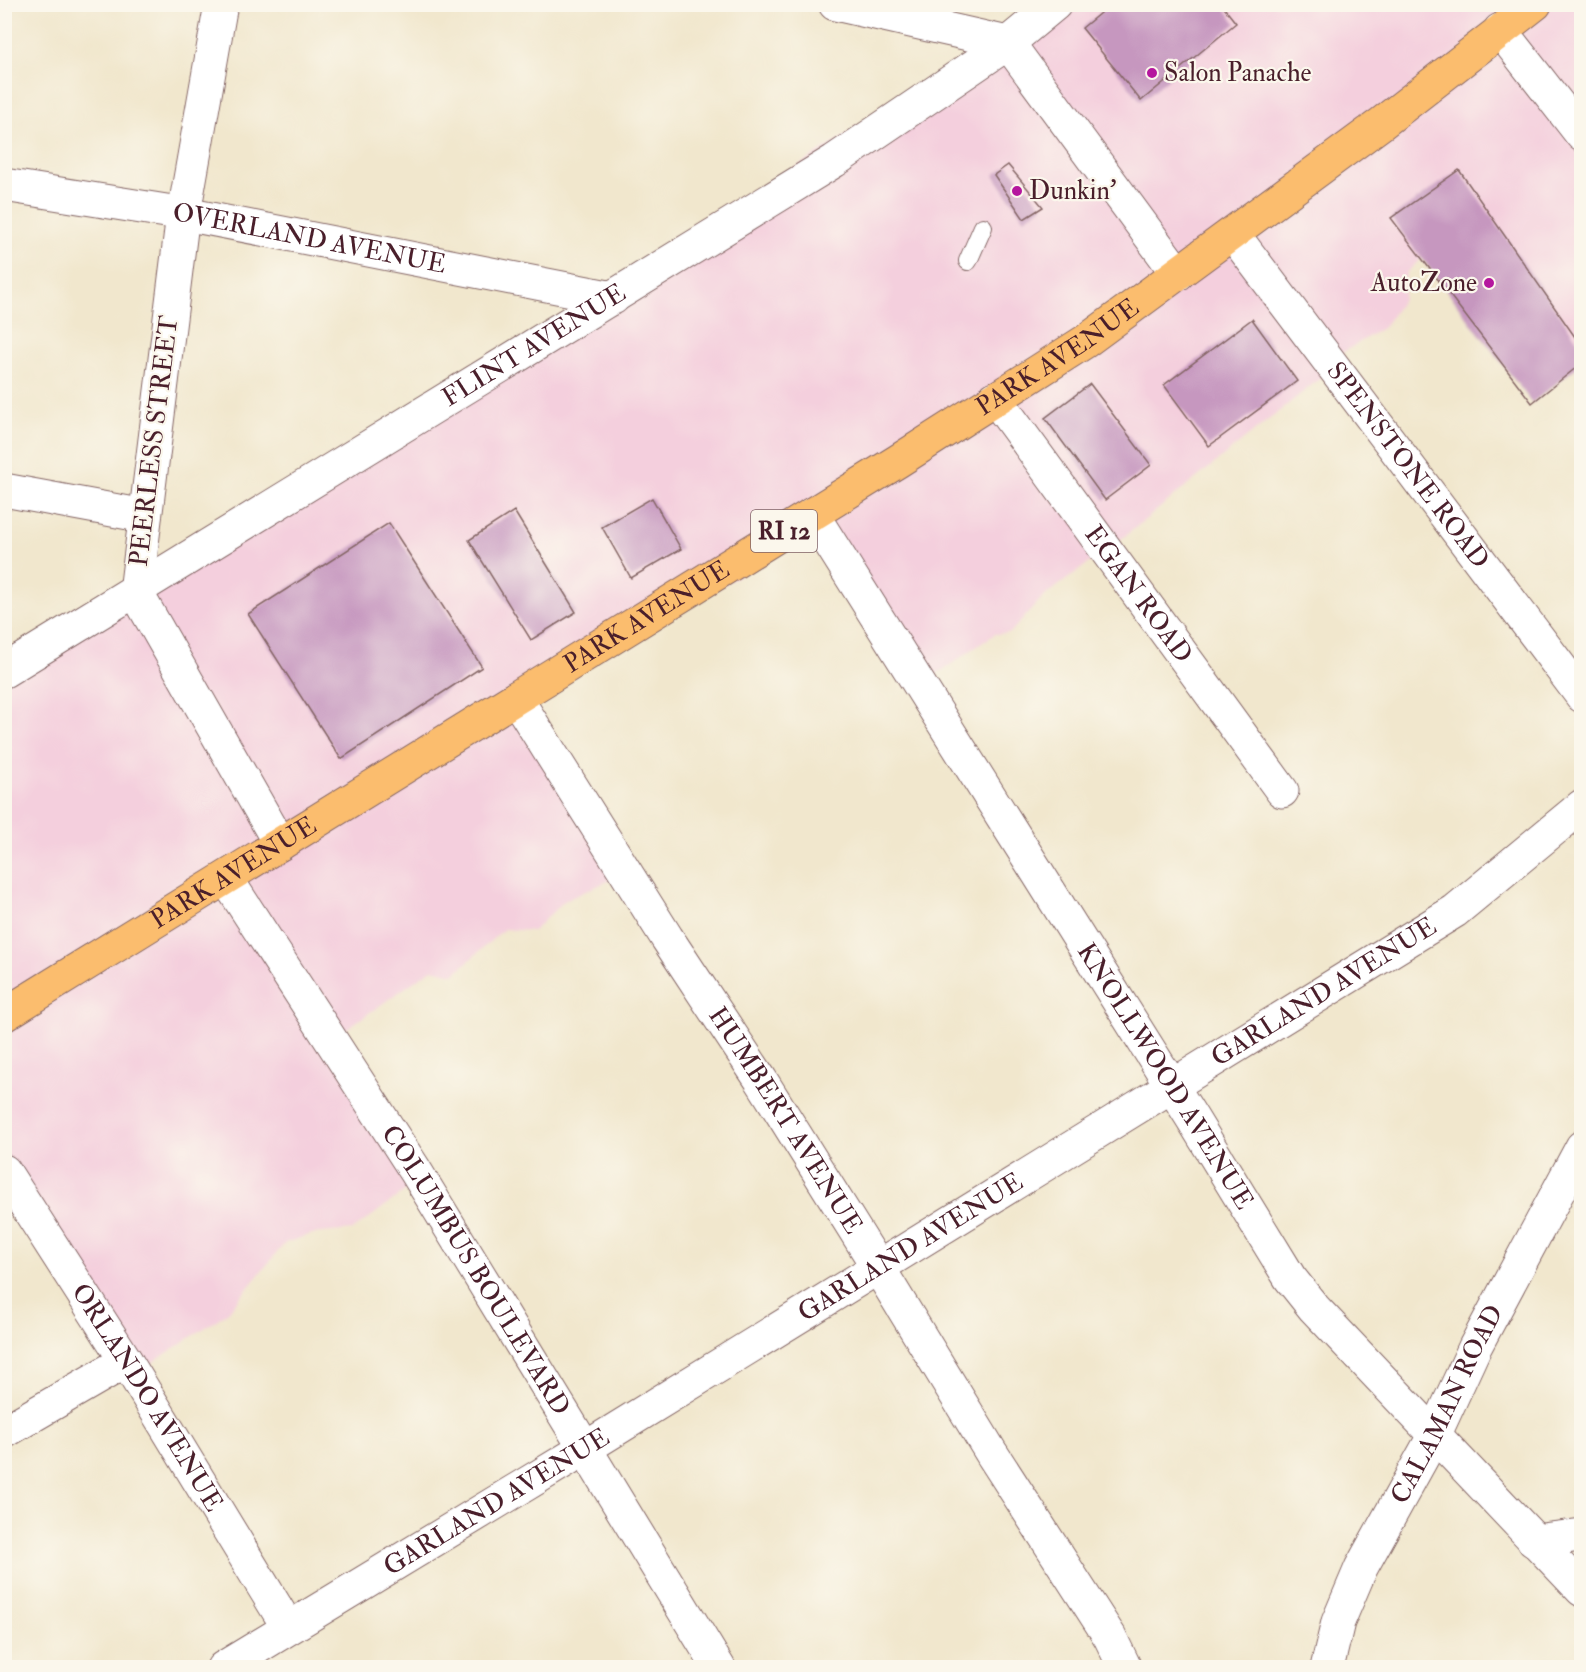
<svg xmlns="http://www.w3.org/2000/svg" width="1586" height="1672" viewBox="0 0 1586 1672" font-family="'IM FELL Double Pica',serif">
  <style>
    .built { fill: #f4cfdd }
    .building { fill: #c697bf }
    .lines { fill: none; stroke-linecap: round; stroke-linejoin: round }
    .lane-casing { stroke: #846564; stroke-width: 20 }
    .street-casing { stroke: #846564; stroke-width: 35 }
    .primary-casing { stroke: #846564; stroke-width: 35 }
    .lane { stroke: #fff; stroke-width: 18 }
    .street { stroke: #fff; stroke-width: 33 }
    .primary { stroke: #fbbd6e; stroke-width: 33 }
    .poi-dot { fill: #b5179e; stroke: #fbf7ec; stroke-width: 2 }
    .labels { text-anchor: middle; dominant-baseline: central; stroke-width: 4.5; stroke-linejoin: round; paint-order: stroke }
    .shield { fill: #fbf7ec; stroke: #7f6065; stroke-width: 1.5 }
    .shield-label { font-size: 24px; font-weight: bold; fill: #4a1f2b }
    .poi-label { font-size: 26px; fill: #4a1f2b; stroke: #fbf7ec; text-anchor: start }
    .street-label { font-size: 26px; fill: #4a1f2b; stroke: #fbf7ec }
  </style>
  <rect width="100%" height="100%" fill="#fbf7ec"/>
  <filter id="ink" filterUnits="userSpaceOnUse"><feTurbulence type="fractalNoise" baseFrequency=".0167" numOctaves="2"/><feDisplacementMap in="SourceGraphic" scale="12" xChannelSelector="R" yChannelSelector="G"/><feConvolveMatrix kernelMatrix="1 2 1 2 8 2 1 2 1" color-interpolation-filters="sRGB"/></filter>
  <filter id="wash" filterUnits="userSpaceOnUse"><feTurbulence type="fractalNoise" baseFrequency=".008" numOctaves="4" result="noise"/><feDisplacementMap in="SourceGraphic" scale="24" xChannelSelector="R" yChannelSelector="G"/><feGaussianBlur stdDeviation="1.35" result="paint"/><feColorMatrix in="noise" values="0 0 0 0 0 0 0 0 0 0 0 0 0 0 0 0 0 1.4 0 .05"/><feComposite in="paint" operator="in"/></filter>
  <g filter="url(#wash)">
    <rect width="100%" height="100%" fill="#f1e7cd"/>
    <path class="built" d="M1050,5H1581V353L1454,227L1406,273L1403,299L1384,327L1334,358L1329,371L1125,536L1042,598L1010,633L995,634L928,680L823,526L522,703L623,874L564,901L533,931L504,929L454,974L432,969L339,1034L420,1180L353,1230L312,1234L285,1243L227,1313L140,1371L5,1156V672Z"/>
    <g id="blocks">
      <g class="building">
        <path d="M1111,4H1221L1236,23L1141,101L1082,28Z"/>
        <path d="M1008,165L1043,207L1024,219L994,175Z"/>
        <path d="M1459,170L1582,347V363L1532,403L1391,218Z"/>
        <path d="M1252,319L1297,381L1209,446L1164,385Z"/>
        <path d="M1090,384L1151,465L1105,500L1045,418Z"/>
        <path d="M652,498L681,549L631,578L602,527Z"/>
        <path d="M514,511L576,612L531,640L469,540Z"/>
        <path d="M389,523L482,667L341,759L248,614Z"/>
      </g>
    </g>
  </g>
  <g filter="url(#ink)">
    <use href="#blocks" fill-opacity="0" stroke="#846564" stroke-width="1.5"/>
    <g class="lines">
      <g class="lane-casing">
        <path id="lane" d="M968,261L983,227"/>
      </g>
      <g class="street-casing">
        <g id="street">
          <path d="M221,4L181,230L136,592L280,844"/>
          <path d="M835,4L1008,43L1178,274"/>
          <path d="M1500,30L1582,135"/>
          <path id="s1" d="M4,185L185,214L613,298"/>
          <path id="s2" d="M1233,234L1582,696"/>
          <path id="s3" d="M995,398L1282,791"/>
          <path d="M4,490L145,516"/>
          <path id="s4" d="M812,514L1192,1118L1290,1278L1314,1308L1582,1590"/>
          <path id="s5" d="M4,671L834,161L1008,43L1055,4"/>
          <path id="s6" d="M516,698L667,938L761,1080L878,1267L992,1454L1110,1637L1125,1668"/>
          <path id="s7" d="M226,878L415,1170L719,1668"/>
          <path id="s8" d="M4,1171L126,1361L288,1627"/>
          <path d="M4,1432L126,1361"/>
          <path d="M1534,1541L1582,1535"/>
          <path id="s9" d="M223,1668L584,1449L1455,911L1582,806"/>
          <path id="s10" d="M1327,1668L1338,1622L1361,1568L1434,1436L1475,1347L1582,1147"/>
        </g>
      </g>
      <g class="primary-casing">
        <g id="primary">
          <path id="s11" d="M4,1015L898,461L1086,341L1382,123L1535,4"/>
        </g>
      </g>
      <use href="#lane" class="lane"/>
      <use href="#street" class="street"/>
      <use href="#primary" class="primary"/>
    </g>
  </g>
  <g class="poi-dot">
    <circle cx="1152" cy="73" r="6"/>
    <circle cx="1017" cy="191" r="6"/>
    <circle cx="1489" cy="283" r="6"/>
  </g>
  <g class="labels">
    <rect class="shield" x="751" y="510" width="66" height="42" rx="4.5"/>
    <g class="shield-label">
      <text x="784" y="531">RI 12</text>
    </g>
    <g class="poi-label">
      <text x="1164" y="73">Salon Panache</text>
      <text x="1029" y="191">Dunkin'</text>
      <text x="1477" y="283" text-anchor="end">AutoZone</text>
    </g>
    <g class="street-label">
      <text stroke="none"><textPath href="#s1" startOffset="310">OVERLAND AVENUE</textPath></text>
      <text stroke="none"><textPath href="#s5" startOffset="622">FLINT AVENUE</textPath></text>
      <text stroke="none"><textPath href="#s11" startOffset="1242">PARK AVENUE</textPath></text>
      <text transform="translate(154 441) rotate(-83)">PEERLESS STREET</text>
      <text stroke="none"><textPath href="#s2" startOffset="290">SPENSTONE ROAD</textPath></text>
      <text stroke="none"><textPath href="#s3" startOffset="243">EGAN ROAD</textPath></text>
      <text stroke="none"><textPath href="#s11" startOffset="756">PARK AVENUE</textPath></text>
      <text stroke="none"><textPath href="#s11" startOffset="270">PARK AVENUE</textPath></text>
      <text stroke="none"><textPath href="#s9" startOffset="1292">GARLAND AVENUE</textPath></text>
      <text stroke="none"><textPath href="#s4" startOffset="664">KNOLLWOOD AVENUE</textPath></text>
      <text stroke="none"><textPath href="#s6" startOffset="501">HUMBERT AVENUE</textPath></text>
      <text stroke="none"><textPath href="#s9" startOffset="806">GARLAND AVENUE</textPath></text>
      <text stroke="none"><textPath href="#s7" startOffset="465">COLUMBUS BOULEVARD</textPath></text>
      <text stroke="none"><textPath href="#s8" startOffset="268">ORLANDO AVENUE</textPath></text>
      <text stroke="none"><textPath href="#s10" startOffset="291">CALAMAN ROAD</textPath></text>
      <text stroke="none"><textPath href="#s9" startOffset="320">GARLAND AVENUE</textPath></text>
    </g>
  </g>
  <rect width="1586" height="1672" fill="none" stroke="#fbf7ec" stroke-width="24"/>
</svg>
